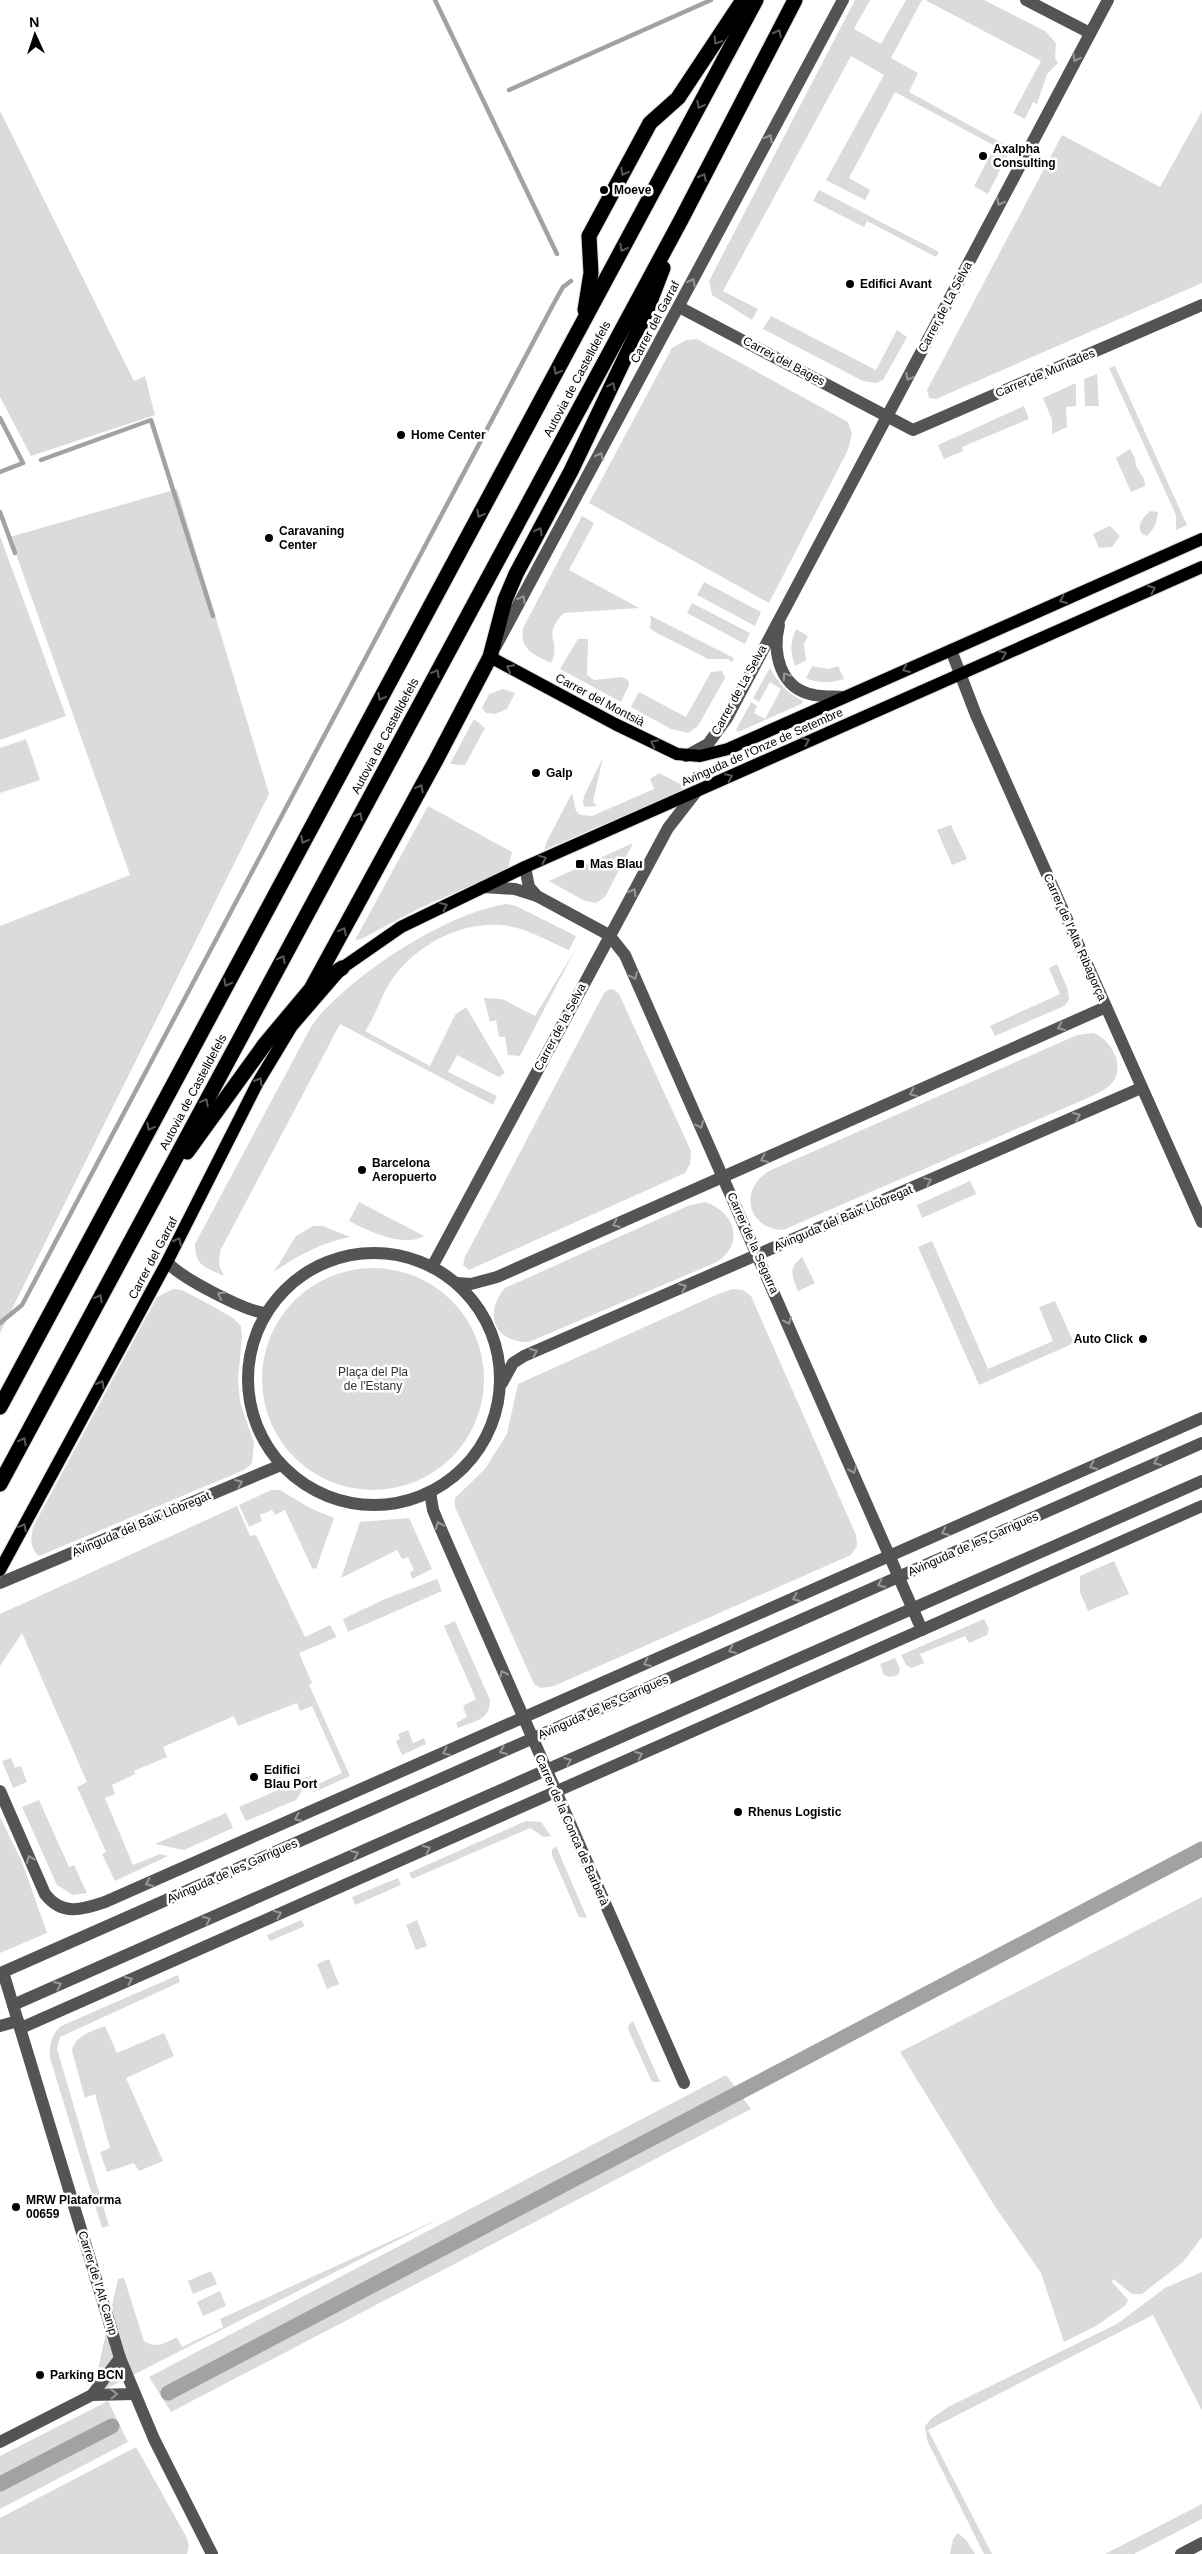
<svg xmlns="http://www.w3.org/2000/svg" width="1202" height="2554" viewBox="0 0 1202 2554" font-family="Helvetica,sans-serif">
  <style>
    .green { fill: #dbdbdb }
    .lines { fill: none; stroke-linecap: round; stroke-linejoin: round }
    .stream { stroke: #a2a2a2; stroke-width: 4.5 }
    .canal { stroke: #a2a2a2; stroke-width: 15 }
    .major-casing { stroke: #dbdbdb; stroke-width: 14 }
    .highway-casing { stroke: #dbdbdb; stroke-width: 17 }
    .minor { stroke: #545454; stroke-width: 12 }
    .major { stroke: #000; stroke-width: 12 }
    .highway { stroke: #000; stroke-width: 15 }
    .oneway { stroke: #595959 }
    .oneway2 { stroke: #989898 }
    .poi-dot { fill: #000; stroke: #fff; stroke-width: 2 }
    .labels { text-anchor: middle; dominant-baseline: central; stroke-width: 5; stroke-linejoin: round; paint-order: stroke }
    .poi-label { font-size: 12px; font-weight: bold; fill: #000; stroke: #fff; text-anchor: start }
    .street-label { font-size: 12px; fill: #000; stroke: #fff }
    .park-label { font-size: 12px; fill: #323232; stroke: #fff }
  </style>
  <rect width="100%" height="100%" fill="#fff"/>
  <g class="green">
    <path d="M855,0H870L854,29L881,44L906,0H922L891,58L918,73L909,92L1011,148L988,194L974,186L995,146L895,92L849,178L870,190L865,200L826,180L884,75L851,56L723,291L758,309L752,320L712,295L709,281Z"/>
    <path d="M925,0H984L1045,31L1056,43L1055,58L1058,63L1047,74L1037,104L1033,102L1025,119L1013,113L1041,61Z"/>
    <path d="M0,111L134,381L145,376L155,415L31,456L0,397Z"/>
    <path d="M1202,111V283L936,399L929,398L927,390L1062,135L1160,187Z"/>
    <path d="M819,190L939,252L936,257L867,221L864,227L813,201Z"/>
    <path d="M771,316L876,370L897,330L907,337L883,380L876,383L863,381L763,329Z"/>
    <path d="M697,339L848,422L852,434L848,450L769,603L589,503L672,348L686,340Z"/>
    <path d="M1115,366L1187,525L1176,530V515L1109,368Z"/>
    <path d="M1097,374L1099,406H1085L1084,379Z"/>
    <path d="M1076,383V406L1066,407L1067,427L1052,434V420L1043,398Z"/>
    <path d="M1024,406L1029,419L962,447L963,451L944,459L938,445Z"/>
    <path d="M1130,449L1135,458L1136,466L1144,479L1145,486L1131,492L1116,458Z"/>
    <path d="M177,489L269,794L0,1333V926L130,875L10,537Z"/>
    <path d="M1150,511L1158,512C1157,522 1154,529 1147,536L1142,534C1136,525 1143,518 1150,511Z"/>
    <path d="M582,516L594,523L569,570L639,608L564,613C540,636 563,642 551,663C535,655 519,650 523,628Z"/>
    <path d="M1110,526L1120,536L1112,547L1099,548L1093,534Z"/>
    <path d="M0,536L66,716L0,740Z"/>
    <path d="M704,582L761,612L755,626L697,595Z"/>
    <path d="M692,603L750,633L745,644L687,613Z"/>
    <path d="M649,615L734,658L732,662L728,659H708L655,632L650,628L651,619Z"/>
    <path d="M796,629L808,636L804,644L806,660L795,666C790,652 790,643 796,629Z"/>
    <path d="M578,639H588L587,675L594,680L622,677L628,680L629,685L621,702L560,669Z"/>
    <path d="M812,666L829,669L838,666L844,679C830,683 820,684 806,678Z"/>
    <path d="M770,668C779,684 787,693 803,701L801,704L738,732L736,730L751,702L757,706L754,713L765,719L781,689L770,682L759,702L753,698Z"/>
    <path d="M722,671L725,678L698,726L688,733L671,729L631,707L639,692L686,717L711,672Z"/>
    <path d="M503,689L515,693L507,709L495,714L486,713L482,708L489,694Z"/>
    <path d="M474,719L485,728L465,765L450,764Z"/>
    <path d="M26,739L40,780L0,793V748Z"/>
    <path d="M603,757L593,802L597,806L585,807L583,803L584,796Z"/>
    <path d="M659,773L688,788L544,850L547,841L572,793L576,811L580,815L592,816L654,789L650,779Z"/>
    <path d="M428,806L512,852L508,869L418,909L361,939L355,940Z"/>
    <path d="M951,825L967,859L952,865L937,830Z"/>
    <path d="M633,843L605,897L596,903L585,901L549,881Z"/>
    <path d="M507,904L516,906L576,936L569,950C552,943 535,933 517,928C469,915 414,944 389,984C380,999 375,1017 365,1031L430,1066L455,1015L466,1007L505,1073L499,1077L457,1055L448,1072L497,1096L493,1105L340,1024L220,1251L219,1265L224,1276C206,1267 195,1267 195,1244L312,1025C348,977 447,912 507,904Z"/>
    <path d="M575,950L520,1056L508,1055L505,1037H499L496,1020L490,1022L484,998L502,999L535,1016Z"/>
    <path d="M1057,964L1068,990L1069,1000L1064,1006L995,1036L990,1026L1060,994L1049,968Z"/>
    <path d="M610,989L615,990L619,994L691,1151L690,1164L685,1173L469,1270L463,1265L465,1257L604,993Z"/>
    <path d="M1094,1033C1114,1042 1128,1071 1108,1087C1103,1091 1096,1094 1090,1097L783,1230C748,1229 738,1190 769,1171L1077,1035Z"/>
    <path d="M970,1181L976,1194L922,1218L917,1205Z"/>
    <path d="M359,1202L424,1236C403,1248 368,1231 349,1221Z"/>
    <path d="M705,1202C735,1212 745,1243 717,1262L529,1342C494,1343 483,1313 505,1288L690,1205Z"/>
    <path d="M313,1226H323L350,1237C321,1243 298,1255 274,1272L296,1236Z"/>
    <path d="M932,1241L988,1369L1053,1341L1039,1307L1055,1301L1074,1343L979,1385L918,1247Z"/>
    <path d="M802,1257L815,1283L798,1291C792,1276 788,1268 802,1257Z"/>
    <circle cx="373" cy="1379" r="111"/>
    <path d="M173,1289L182,1290L214,1307L233,1318L241,1326L242,1337L238,1379L240,1402L254,1443L252,1463L244,1470L39,1556C29,1547 31,1539 33,1527L157,1297Z"/>
    <path d="M733,1289L743,1290L751,1296L856,1535L857,1546L851,1555L554,1686L541,1688L534,1684L455,1507V1498L485,1469L507,1434L518,1384L718,1294Z"/>
    <path d="M271,1490H280L310,1508L334,1518L316,1569L312,1568L285,1510L275,1515L272,1510L260,1515L262,1521L249,1527L239,1505Z"/>
    <path d="M237,1506L250,1536L256,1535L305,1637L330,1625L337,1637L299,1653L312,1683L309,1685L350,1776L312,1793L316,1785L342,1773L312,1706L300,1711L297,1703L238,1726L234,1716L163,1747L167,1757L134,1771L135,1774L112,1785L115,1794L105,1798L133,1865L160,1854L168,1856L115,1881L102,1854L106,1852L77,1787L87,1782L22,1633L0,1666V1614Z"/>
    <path d="M409,1518L432,1569L412,1579L410,1573L414,1570L408,1557L402,1559L397,1550L341,1578L360,1522Z"/>
    <path d="M1114,1561L1129,1594L1088,1611L1080,1592V1576Z"/>
    <path d="M437,1579L442,1591L348,1632L343,1619L385,1599Z"/>
    <path d="M984,1619L989,1629L987,1635L969,1643L965,1636L920,1654L924,1663L912,1668L906,1665L901,1655Z"/>
    <path d="M455,1621L490,1700C490,1720 475,1721 458,1728L456,1723L467,1717L463,1706L476,1699L444,1626Z"/>
    <path d="M895,1658L900,1669L898,1675L890,1677L884,1675L880,1664Z"/>
    <path d="M408,1730L413,1743L424,1738L426,1744L402,1755L396,1741L400,1739L398,1734Z"/>
    <path d="M11,1758L15,1768L21,1766L27,1782L13,1788L2,1761Z"/>
    <path d="M312,1775L296,1800L246,1821L239,1807Z"/>
    <path d="M39,1800L69,1867L74,1865L87,1893L73,1895L57,1885L22,1807Z"/>
    <path d="M226,1813L233,1828L184,1850L155,1844Z"/>
    <path d="M0,1817L22,1862L47,1933L0,1953Z"/>
    <path d="M526,1821L541,1822L551,1836L544,1837L530,1828L412,1879L409,1873Z"/>
    <path d="M556,1846L587,1918L579,1917L552,1855V1850Z"/>
    <path d="M398,1878L401,1885L355,1905L352,1897Z"/>
    <path d="M1202,1897V2237L1183,2262L1142,2294H1132L1113,2279L1112,2282L1128,2300L1126,2305L1096,2326L1064,2342L1041,2273L994,2205L900,2052Z"/>
    <path d="M301,1920L305,1926L270,1941L267,1935Z"/>
    <path d="M417,1920L427,1946L416,1950L406,1925Z"/>
    <path d="M329,1959L339,1984L327,1989L317,1964Z"/>
    <path d="M178,1975L180,1982L60,2037L57,2049L109,2226L102,2228L50,2058C49,2044 51,2036 61,2026Z"/>
    <path d="M633,2021L660,2082H652L628,2029L629,2025Z"/>
    <path d="M105,2026L117,2053L164,2033L174,2056L126,2078L163,2161L139,2171L134,2163L107,2172L100,2152L110,2148L95,2094L85,2098L72,2051C74,2036 92,2031 105,2026Z"/>
    <path d="M726,2075L751,2109L171,2412L149,2377Z"/>
    <path d="M441,2218L92,2396L118,2279L124,2278L144,2341C157,2349 165,2343 177,2337L182,2347L223,2327L220,2319Z"/>
    <path d="M211,2271L217,2284L193,2294L188,2281Z"/>
    <path d="M1202,2272V2411L1153,2315L928,2430L992,2554H984L927,2440L925,2426L932,2418L948,2407L1117,2324L1165,2288Z"/>
    <path d="M220,2291L226,2306L203,2316L197,2302Z"/>
    <path d="M108,2401L128,2442L0,2509V2456Z"/>
    <path d="M136,2447L187,2538L189,2546L187,2554H0V2518Z"/>
    <path d="M1202,2504V2519L1134,2554H1105Z"/>
    <path d="M958,2533L966,2540L975,2554H950L953,2539Z"/>
  </g>
  <g class="lines">
    <g class="stream">
      <path d="M435,0L557,254"/>
      <path d="M509,90L711,0"/>
      <path d="M0,418L23,463L0,472"/>
      <path d="M41,460L151,420L213,616"/>
      <path d="M0,512L15,553"/>
      <path d="M0,1323L22,1305L554,303L563,287L571,281"/>
    </g>
    <g class="canal">
      <path d="M168,2393L1202,1849"/>
      <path d="M0,2484L112,2426"/>
    </g>
    <g class="major-casing">
      <g id="major">
        <path d="M490,657L615,724L677,754L700,756L728,749L1202,539"/>
        <path d="M0,1570L167,1262L257,1084L292,1026L342,968L401,927L525,867L1202,567"/>
      </g>
    </g>
    <g class="highway-casing">
      <g id="highway">
        <path d="M585,310L591,273L589,236L650,123L678,98L743,0"/>
        <path d="M312,988L342,968"/>
        <path d="M187,1152L265,1044L311,989L435,762L490,657L505,600L516,574L571,471L643,320L663,268"/>
        <path d="M0,1407L756,0"/>
        <path d="M0,1484L681,220L795,0"/>
      </g>
    </g>
    <g class="minor">
      <path d="M1026,0L1090,33"/>
      <path d="M679,307L913,430L1202,305"/>
      <path d="M779,625C772,653 780,689 814,695C823,697 835,696 845,697"/>
      <path d="M496,646L843,0"/>
      <path d="M951,650L976,715L1202,1222"/>
      <path d="M686,756L708,744L727,718L1108,0"/>
      <path d="M525,867L529,887L537,896L609,935L625,955L922,1630"/>
      <path d="M483,887L515,889L537,896"/>
      <circle cx="374" cy="1379" r="126"/>
      <path d="M167,1262C181,1278 245,1311 265,1313"/>
      <path d="M432,1267L668,828L696,792"/>
      <path d="M457,1283L471,1284L497,1277L1106,1007"/>
      <path d="M502,1383L513,1363L524,1356L1141,1088"/>
      <path d="M430,1492L433,1510L440,1527L684,2083"/>
      <path d="M0,1583L281,1465"/>
      <path d="M0,1791L45,1894C62,1916 82,1910 105,1902L1202,1418"/>
      <path d="M13,2005L1202,1481"/>
      <path d="M0,2026L18,2021"/>
      <path d="M21,2028L1202,1506"/>
      <path d="M92,2395L135,2394"/>
      <path d="M0,2442L92,2395L120,2358"/>
      <path d="M212,2554L154,2439L120,2358L3,1972L1202,1443"/>
      <path d="M1181,2554L1202,2543"/>
    </g>
    <use href="#major" class="major"/>
    <use href="#highway" class="highway"/>
  </g>
  <defs><path id="oneway-chevron" d="M-2-3.5L2.5 0L-2 3.5" fill="none" stroke-width="1.6" stroke-linecap="round" stroke-linejoin="round" transform="scale(1.25)"/></defs>
  <g class="oneway">
    <use href="#oneway-chevron" transform="translate(778 33) rotate(-63)"/>
    <use href="#oneway-chevron" transform="translate(717 41) rotate(123)"/>
    <use href="#oneway-chevron" transform="translate(700 105) rotate(118)"/>
    <use href="#oneway-chevron" transform="translate(624 172) rotate(118)"/>
    <use href="#oneway-chevron" transform="translate(703 177) rotate(-63)"/>
    <use href="#oneway-chevron" transform="translate(623 248) rotate(118)"/>
    <use href="#oneway-chevron" transform="translate(557 371) rotate(118)"/>
    <use href="#oneway-chevron" transform="translate(612 386) rotate(-64)"/>
    <use href="#oneway-chevron" transform="translate(480 514) rotate(118)"/>
    <use href="#oneway-chevron" transform="translate(539 531) rotate(-62)"/>
    <use href="#oneway-chevron" transform="translate(1152 589) rotate(-24)"/>
    <use href="#oneway-chevron" transform="translate(1063 600) rotate(156)"/>
    <use href="#oneway-chevron" transform="translate(1003 654) rotate(-24)"/>
    <use href="#oneway-chevron" transform="translate(510 668) rotate(-152)"/>
    <use href="#oneway-chevron" transform="translate(906 669) rotate(156)"/>
    <use href="#oneway-chevron" transform="translate(436 673) rotate(-62)"/>
    <use href="#oneway-chevron" transform="translate(381 697) rotate(118)"/>
    <use href="#oneway-chevron" transform="translate(806 741) rotate(-24)"/>
    <use href="#oneway-chevron" transform="translate(654 743) rotate(-154)"/>
    <use href="#oneway-chevron" transform="translate(729 777) rotate(-26)"/>
    <use href="#oneway-chevron" transform="translate(420 788) rotate(-62)"/>
    <use href="#oneway-chevron" transform="translate(359 816) rotate(-62)"/>
    <use href="#oneway-chevron" transform="translate(304 840) rotate(118)"/>
    <use href="#oneway-chevron" transform="translate(543 859) rotate(-22)"/>
    <use href="#oneway-chevron" transform="translate(444 906) rotate(-25)"/>
    <use href="#oneway-chevron" transform="translate(343 931) rotate(-62)"/>
    <use href="#oneway-chevron" transform="translate(282 959) rotate(-62)"/>
    <use href="#oneway-chevron" transform="translate(227 983) rotate(118)"/>
    <use href="#oneway-chevron" transform="translate(259 1081) rotate(-60)"/>
    <use href="#oneway-chevron" transform="translate(205 1102) rotate(-62)"/>
    <use href="#oneway-chevron" transform="translate(150 1127) rotate(118)"/>
    <use href="#oneway-chevron" transform="translate(178 1241) rotate(-63)"/>
    <use href="#oneway-chevron" transform="translate(99 1298) rotate(-62)"/>
    <use href="#oneway-chevron" transform="translate(101 1384) rotate(-61)"/>
    <use href="#oneway-chevron" transform="translate(23 1441) rotate(-62)"/>
    <use href="#oneway-chevron" transform="translate(23 1527) rotate(-61)"/>
  </g>
  <g class="oneway2">
    <use href="#oneway-chevron" transform="translate(1076 58) rotate(118)"/>
    <use href="#oneway-chevron" transform="translate(769 138) rotate(-62)"/>
    <use href="#oneway-chevron" transform="translate(1000 202) rotate(118)"/>
    <use href="#oneway-chevron" transform="translate(692 282) rotate(-62)"/>
    <use href="#oneway-chevron" transform="translate(909 377) rotate(118)"/>
    <use href="#oneway-chevron" transform="translate(600 456) rotate(-62)"/>
    <use href="#oneway-chevron" transform="translate(522 599) rotate(-61)"/>
    <use href="#oneway-chevron" transform="translate(786 676) rotate(-124)"/>
    <use href="#oneway-chevron" transform="translate(633 892) rotate(-61)"/>
    <use href="#oneway-chevron" transform="translate(634 976) rotate(66)"/>
    <use href="#oneway-chevron" transform="translate(1061 1027) rotate(156)"/>
    <use href="#oneway-chevron" transform="translate(913 1093) rotate(156)"/>
    <use href="#oneway-chevron" transform="translate(1077 1116) rotate(-24)"/>
    <use href="#oneway-chevron" transform="translate(700 1125) rotate(66)"/>
    <use href="#oneway-chevron" transform="translate(764 1159) rotate(156)"/>
    <use href="#oneway-chevron" transform="translate(928 1181) rotate(-23)"/>
    <use href="#oneway-chevron" transform="translate(616 1224) rotate(156)"/>
    <use href="#oneway-chevron" transform="translate(683 1287) rotate(-23)"/>
    <use href="#oneway-chevron" transform="translate(221 1295) rotate(-153)"/>
    <use href="#oneway-chevron" transform="translate(788 1321) rotate(66)"/>
    <use href="#oneway-chevron" transform="translate(534 1352) rotate(-23)"/>
    <use href="#oneway-chevron" transform="translate(1157 1462) rotate(156)"/>
    <use href="#oneway-chevron" transform="translate(1093 1466) rotate(156)"/>
    <use href="#oneway-chevron" transform="translate(853 1470) rotate(66)"/>
    <use href="#oneway-chevron" transform="translate(239 1483) rotate(-23)"/>
    <use href="#oneway-chevron" transform="translate(439 1525) rotate(-112)"/>
    <use href="#oneway-chevron" transform="translate(945 1532) rotate(156)"/>
    <use href="#oneway-chevron" transform="translate(881 1584) rotate(156)"/>
    <use href="#oneway-chevron" transform="translate(796 1598) rotate(156)"/>
    <use href="#oneway-chevron" transform="translate(732 1650) rotate(156)"/>
    <use href="#oneway-chevron" transform="translate(647 1663) rotate(156)"/>
    <use href="#oneway-chevron" transform="translate(503 1674) rotate(-114)"/>
    <use href="#oneway-chevron" transform="translate(503 1751) rotate(156)"/>
    <use href="#oneway-chevron" transform="translate(446 1752) rotate(156)"/>
    <use href="#oneway-chevron" transform="translate(639 1755) rotate(-24)"/>
    <use href="#oneway-chevron" transform="translate(568 1761) rotate(-23)"/>
    <use href="#oneway-chevron" transform="translate(298 1818) rotate(156)"/>
    <use href="#oneway-chevron" transform="translate(427 1849) rotate(-24)"/>
    <use href="#oneway-chevron" transform="translate(355 1854) rotate(-24)"/>
    <use href="#oneway-chevron" transform="translate(30 1859) rotate(-113)"/>
    <use href="#oneway-chevron" transform="translate(149 1883) rotate(156)"/>
    <use href="#oneway-chevron" transform="translate(278 1914) rotate(-24)"/>
    <use href="#oneway-chevron" transform="translate(207 1920) rotate(-24)"/>
    <use href="#oneway-chevron" transform="translate(129 1980) rotate(-24)"/>
    <use href="#oneway-chevron" transform="translate(58 1985) rotate(-24)"/>
    <use href="#oneway-chevron" transform="translate(114 2394) rotate(-1)"/>
  </g>
  <g class="poi-dot">
    <circle cx="983" cy="156" r="5"/>
    <circle cx="604" cy="190" r="5"/>
    <circle cx="850" cy="284" r="5"/>
    <circle cx="401" cy="435" r="5"/>
    <circle cx="269" cy="538" r="5"/>
    <circle cx="536" cy="773" r="5"/>
    <rect x="575" y="859" width="10" height="10" rx="2.5"/>
    <circle cx="362" cy="1170" r="5"/>
    <circle cx="1143" cy="1339" r="5"/>
    <circle cx="254" cy="1777" r="5"/>
    <circle cx="738" cy="1812" r="5"/>
    <circle cx="16" cy="2207" r="5"/>
    <circle cx="40" cy="2375" r="5"/>
  </g>
  <g class="labels">
    <g class="poi-label">
      <text x="993" y="149">Axalpha<tspan x="993" dy="14">Consulting</tspan></text>
      <text x="614" y="190">Moeve</text>
      <text x="860" y="284">Edifici Avant</text>
      <text x="411" y="435">Home Center</text>
      <text x="279" y="531">Caravaning<tspan x="279" dy="14">Center</tspan></text>
      <text x="546" y="773">Galp</text>
      <text x="590" y="864">Mas Blau</text>
      <text x="372" y="1163">Barcelona<tspan x="372" dy="14">Aeropuerto</tspan></text>
      <text x="1133" y="1339" text-anchor="end">Auto Click</text>
      <text x="264" y="1770">Edifici<tspan x="264" dy="14">Blau Port</tspan></text>
      <text x="748" y="1812">Rhenus Logistic</text>
      <text x="26" y="2200">MRW Plataforma<tspan x="26" dy="14">00659</tspan></text>
      <text x="50" y="2375">Parking BCN</text>
    </g>
    <g class="street-label">
      <text transform="translate(945 307) rotate(-62)">Carrer de La Selva</text>
      <text transform="translate(655 322) rotate(-62)">Carrer del Garraf</text>
      <text transform="translate(784 361) rotate(28)">Carrer del Bages</text>
      <text transform="translate(1045 373) rotate(-23)">Carrer de Muntades</text>
      <text transform="translate(577 379) rotate(-62)">Autovia de Castelldefels</text>
      <text transform="translate(739 690) rotate(-61)">Carrer de La Selva</text>
      <text transform="translate(600 700) rotate(28)">Carrer del Montsià</text>
      <text transform="translate(385 736) rotate(-62)">Autovia de Castelldefels</text>
      <text transform="translate(762 747) rotate(-24)">Avinguda de l'Onze de Setembre</text>
      <text transform="translate(1075 937) rotate(66)">Carrer de l'Alta Ribagorça</text>
      <text transform="translate(560 1027) rotate(-62)">Carrer de la Selva</text>
      <text transform="translate(193 1092) rotate(-62)">Autovia de Castelldefels</text>
      <text transform="translate(843 1218) rotate(-23)">Avinguda del Baix Llobregat</text>
      <text transform="translate(753 1243) rotate(66)">Carrer de la Segarra</text>
      <text transform="translate(153 1258) rotate(-62)">Carrer del Garraf</text>
      <text transform="translate(141 1524) rotate(-23)">Avinguda del Baix Llobregat</text>
      <text transform="translate(973 1544) rotate(-24)">Avinguda de les Garrigues</text>
      <text transform="translate(603 1707) rotate(-24)">Avinguda de les Garrigues</text>
      <text transform="translate(572 1830) rotate(66)">Carrer de la Conca de Barberà</text>
      <text transform="translate(232 1871) rotate(-24)">Avinguda de les Garrigues</text>
      <text transform="translate(98 2283) rotate(73)">Carrer de l'Alt Camp</text>
    </g>
    <g class="park-label">
      <text x="373" y="1372">Plaça del Pla<tspan x="373" dy="14">de l'Estany</tspan></text>
    </g>
  </g>
  <g transform="translate(35 35) rotate(357)" stroke="#ffffff" stroke-width="4" paint-order="stroke">
  <path d="M0-4L9 19L0 12L-9 19Z" fill="#000000"/>
  <text y="-8" font-size="14" font-weight="bold" text-anchor="middle" fill="#000000">N</text>
  </g>
</svg>
